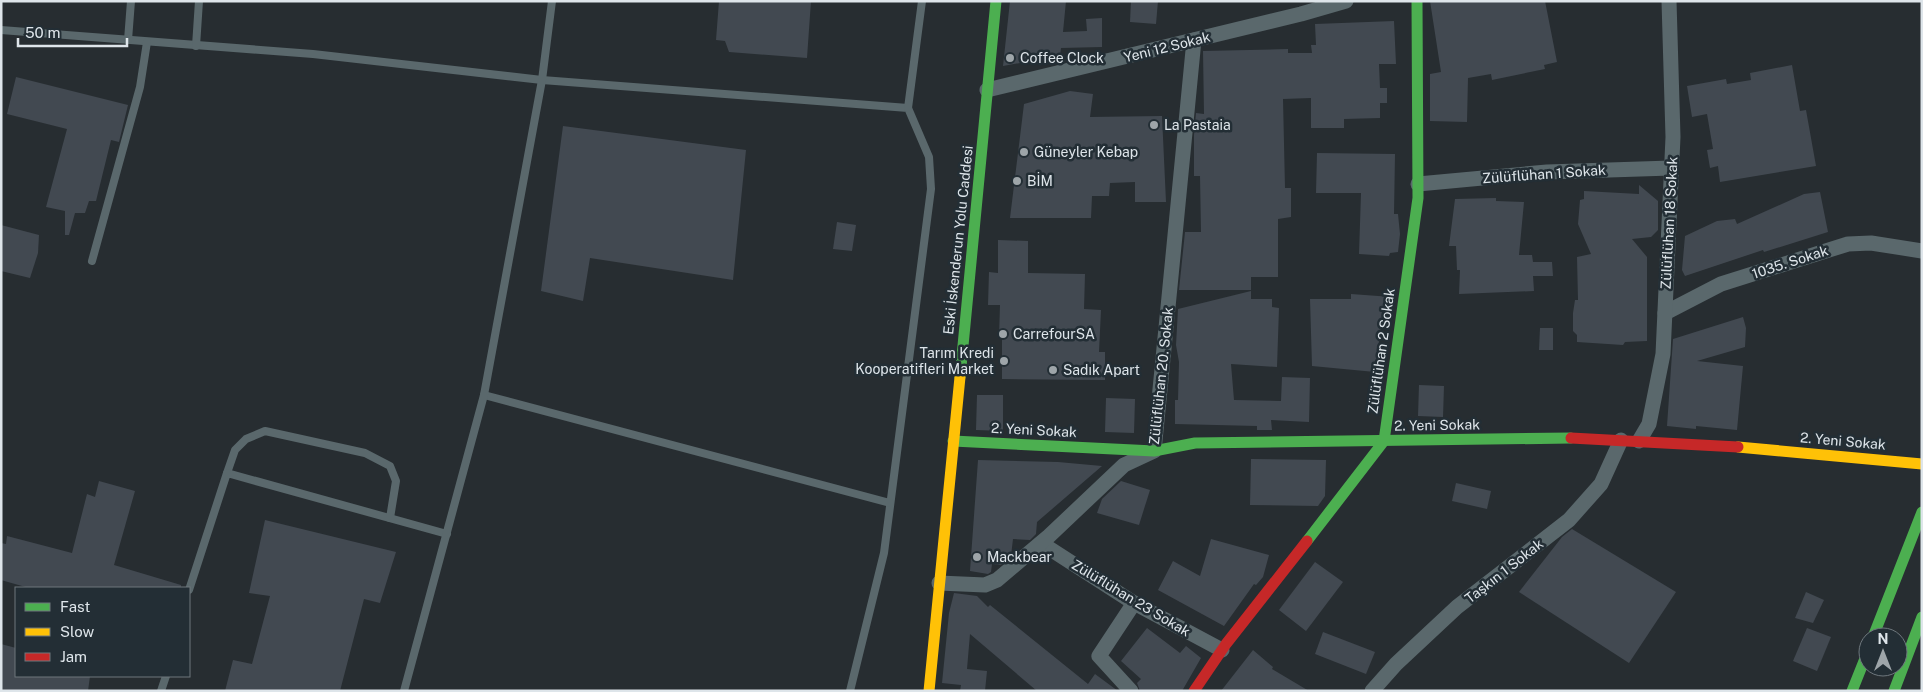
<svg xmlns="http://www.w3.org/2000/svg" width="1923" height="692" viewBox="0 0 1923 692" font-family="'Public Sans',sans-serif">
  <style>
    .building { fill: #424951 }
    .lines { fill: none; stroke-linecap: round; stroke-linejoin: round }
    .lane { stroke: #5a686c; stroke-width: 8 }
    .street { stroke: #5a686c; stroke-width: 15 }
    .fast { stroke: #4caf50; stroke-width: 11 }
    .slow { stroke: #ffc107; stroke-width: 11 }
    .jam { stroke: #c62828; stroke-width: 11 }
    .poi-dot { fill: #9ea5a9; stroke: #232e35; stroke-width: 2 }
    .labels { text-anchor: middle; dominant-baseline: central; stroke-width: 5; stroke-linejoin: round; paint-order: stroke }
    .street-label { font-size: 14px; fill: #dee5ea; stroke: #232e35 }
    .poi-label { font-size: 14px; fill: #dee5ea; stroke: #232e35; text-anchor: start }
  </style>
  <rect width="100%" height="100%" fill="#272d31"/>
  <g class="building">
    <path d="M719,1H811L807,58L729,52L725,41L716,40Z"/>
    <path d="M1010,1H1066L1063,32L1087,31L1086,19L1102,18V47L1061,48L1060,56L1003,66Z"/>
    <path d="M1131,1H1158L1156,24L1130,22Z"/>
    <path d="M1430,1H1545L1557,62L1544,65L1545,69L1492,80L1491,74L1468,78L1467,122L1430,121V74L1441,72Z"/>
    <path d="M1394,21L1396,64H1379L1380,88H1387V103H1380V118L1344,119V128H1311V98L1283,99L1285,188H1291V217L1278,219V277H1251V290H1179L1185,232H1201L1200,176H1194V135L1196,113L1204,114L1203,51L1288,49V53H1312L1311,45H1316L1315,24Z"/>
    <path d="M1792,65L1800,111L1806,110L1816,166L1720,182L1718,166L1710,168L1707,150L1713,149L1707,114L1692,117L1687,86L1726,79L1727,84L1751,80L1750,73Z"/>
    <path d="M16,77L128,105L119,142L111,140L96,201H89L85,213H75L69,235H65V211L46,207L67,129L7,114Z"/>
    <path d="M1070,91L1093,94L1090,117L1162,116L1166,202H1135V182L1110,183L1109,196H1092L1091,218H1010L1024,104Z"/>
    <path d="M563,126L746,150L733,280L590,258L583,301L541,291Z"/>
    <path d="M1317,153L1395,154L1394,214H1398L1400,234L1398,252L1390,253L1389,256L1359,254L1361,193H1316Z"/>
    <path d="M1639,185L1658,201V230L1651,237L1632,239L1647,257V341L1625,342L1623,345L1577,342V335L1573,331V313L1575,300H1578L1577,257L1591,254L1578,224L1580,200L1584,199V191L1639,194Z"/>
    <path d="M1820,192L1828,232L1764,252L1763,250L1685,276L1682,270L1685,236L1717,221L1735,219L1737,224L1804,194Z"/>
    <path d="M1496,198V201L1524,202L1519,255H1532L1533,262H1552L1553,276H1533L1534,291L1459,294L1460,270H1457L1456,246H1449L1455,199Z"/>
    <path d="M837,222L856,225L852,251L833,249Z"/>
    <path d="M1,225L39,235L38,253L30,278L1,271Z"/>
    <path d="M998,240L1028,241V273L1085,274L1084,309L1101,310L1099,352H1105V380L1002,379V337H999L1000,305H988L989,272L998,273Z"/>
    <path d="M1251,291V299H1272V307L1279,308L1277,367L1231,364L1234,400L1281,401L1282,377L1310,378L1309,422L1271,420L1272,430H1257V426L1175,424V400H1178L1179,362L1176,345L1178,309Z"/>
    <path d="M1351,294L1392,297L1387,326H1381L1375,372L1312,366L1310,299H1351Z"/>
    <path d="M1743,317L1746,328L1745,347L1697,361L1743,366L1737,430L1696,426V429L1667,426L1673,339Z"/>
    <path d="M1540,328H1553V350H1539Z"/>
    <path d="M1419,385L1444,386L1443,417L1418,416Z"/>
    <path d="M977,395H1003V431L976,430Z"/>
    <path d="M1106,398L1135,399L1134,433L1105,432Z"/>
    <path d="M1251,459L1326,460L1325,496L1318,506L1250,505Z"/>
    <path d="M978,460L1058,462L1102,466L1037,522L1036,534L1030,540L1013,539L1011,556L1001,565L992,564L991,572L988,574L970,571Z"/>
    <path d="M99,481L135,491L114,565L181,585V588H29L1,580V543L6,544L7,536L72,553L87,494L95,497Z"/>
    <path d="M1121,481L1150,490L1139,525L1097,513L1102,499Z"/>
    <path d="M1456,483L1491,491L1487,509L1452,501Z"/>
    <path d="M265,520L396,552L380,603L364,599L340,691H225L233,660L252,664L270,596L249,593Z"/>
    <path d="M1572,529L1676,592L1629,663L1519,592L1562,537Z"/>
    <path d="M1211,539L1269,555L1263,577L1256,585L1254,584L1224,626L1158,590L1173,561L1200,576Z"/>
    <path d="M1315,562L1343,582L1306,631L1279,610Z"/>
    <path d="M1806,592L1824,600L1813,623L1795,618Z"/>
    <path d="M954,593L977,596L988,607L990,605L1088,684L1095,674L1118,691H1037L970,634L967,669L987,671L985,691H960L961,685L942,683L949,613Z"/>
    <path d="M1147,628L1180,653L1186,646L1201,658L1182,691H1140L1137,683L1141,679L1121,661Z"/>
    <path d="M1807,628L1831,637L1817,671L1793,661Z"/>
    <path d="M1323,632L1375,652L1366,674L1315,654Z"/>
    <path d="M1,644L16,648V676H90L88,691H1Z"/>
    <path d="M1253,650L1273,667L1272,669L1309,691H1221Z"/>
  </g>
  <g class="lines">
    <g class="lane">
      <path d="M1,30L313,54L542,80L908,108L929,157L931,189L884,553L850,691"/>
      <path d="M128,40L131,1"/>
      <path d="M196,46L199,1"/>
      <path d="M908,108L922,1"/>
      <path d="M92,261L140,87L147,42"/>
      <path d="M484,395L890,503"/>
      <path d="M227,473L235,450L246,439L265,431L365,453L390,466L396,481L390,518"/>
      <path d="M189,590L227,473L447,534"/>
      <path d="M161,691L166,676"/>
      <path d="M404,691L484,395L542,80L552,1"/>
    </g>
    <g class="street">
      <path d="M987,90L1301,14L1346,1"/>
      <path d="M1418,184L1547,172L1671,168"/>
      <path d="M1665,313L1721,284L1848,244L1871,243L1922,251"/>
      <path d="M1639,441L1649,424L1663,354L1673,137L1669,1"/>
      <path d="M1041,543L1134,603L1222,650"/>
      <path d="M939,583L985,585L997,580L1049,536L1124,465L1154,451L1194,40"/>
      <path d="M1131,691L1099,656L1134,603"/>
      <path d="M1372,691L1396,664L1457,607L1569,520L1601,484L1621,440"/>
    </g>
    <g class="fast">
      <path d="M960,377L996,1"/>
      <path d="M953,441L1154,451L1195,443L1571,438"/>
      <path d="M1307,541L1384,441L1418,198L1417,1"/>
      <path d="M1873,637L1922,512"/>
      <path d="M1852,691L1868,651"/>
      <path d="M1894,691L1922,617"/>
    </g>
    <g class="slow">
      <path d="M1738,447L1922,464"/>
      <path d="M929,691L960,377"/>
    </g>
    <g class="jam">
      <path d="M1571,438L1738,447"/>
      <path d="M1194,691L1226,644L1307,541"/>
    </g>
  </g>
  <g class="poi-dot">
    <circle cx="1010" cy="58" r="5"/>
    <circle cx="1154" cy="125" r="5"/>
    <circle cx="1024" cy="152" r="5"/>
    <circle cx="1017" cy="181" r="5"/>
    <circle cx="1003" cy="334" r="5"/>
    <circle cx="1004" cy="361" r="5"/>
    <circle cx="1053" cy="370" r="5"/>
    <circle cx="977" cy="557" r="5"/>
  </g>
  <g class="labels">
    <g class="street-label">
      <text transform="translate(1167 47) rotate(-14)">Yeni 12 Sokak</text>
      <text transform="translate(1544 174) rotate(-4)">Zülüflühan 1 Sokak</text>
      <text transform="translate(1669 223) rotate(-87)">Zülüflühan 18 Sokak</text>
      <text transform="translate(958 240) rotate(-84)">Eski İskenderun Yolu Caddesi</text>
      <text transform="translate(1790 262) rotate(-18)">1035. Sokak</text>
      <text transform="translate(1381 351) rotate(-82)">Zülüflühan 2 Sokak</text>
      <text transform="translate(1161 376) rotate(-84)">Zülüflühan 20. Sokak</text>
      <text transform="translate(1437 425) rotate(-1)">2. Yeni Sokak</text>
      <text transform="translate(1034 430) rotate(3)">2. Yeni Sokak</text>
      <text transform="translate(1843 441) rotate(5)">2. Yeni Sokak</text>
      <text transform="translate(1504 571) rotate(-38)">Taşkın 1 Sokak</text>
      <text transform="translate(1131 598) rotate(31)">Zülüflühan 23 Sokak</text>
    </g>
    <g class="poi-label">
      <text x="1020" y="58">Coffee Clock</text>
      <text x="1164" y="125">La Pastaia</text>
      <text x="1034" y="152">Güneyler Kebap</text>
      <text x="1027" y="181">BİM</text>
      <text x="1013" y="334">CarrefourSA</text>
      <text x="994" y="353" text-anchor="end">Tarım Kredi<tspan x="994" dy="16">Kooperatifleri Market</tspan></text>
      <text x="1063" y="370">Sadık Apart</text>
      <text x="987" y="557">Mackbear</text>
    </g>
  </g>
  <rect width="1923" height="692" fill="none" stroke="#dee5ea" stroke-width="5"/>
  <rect x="15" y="587" width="175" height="90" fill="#232e35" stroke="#6e777d"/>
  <rect x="25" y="603" width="25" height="8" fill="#4caf50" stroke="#6e777d"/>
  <text x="60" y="612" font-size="15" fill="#dee5ea">Fast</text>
  <rect x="25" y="628" width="25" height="8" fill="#ffc107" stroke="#6e777d"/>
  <text x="60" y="637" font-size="15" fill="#dee5ea">Slow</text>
  <rect x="25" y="653" width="25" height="8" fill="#c62828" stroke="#6e777d"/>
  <text x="60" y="662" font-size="15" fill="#dee5ea">Jam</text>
  <g transform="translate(1883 652)"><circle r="24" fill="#232e35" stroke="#6e777d"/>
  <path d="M0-4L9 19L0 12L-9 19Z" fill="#9ea5a9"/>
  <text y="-8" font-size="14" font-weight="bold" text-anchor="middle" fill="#dee5ea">N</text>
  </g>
  <path d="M18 38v8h109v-8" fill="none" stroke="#dee5ea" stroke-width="2.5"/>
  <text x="25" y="38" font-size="15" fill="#dee5ea" stroke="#232e35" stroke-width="4" paint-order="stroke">50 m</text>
</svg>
